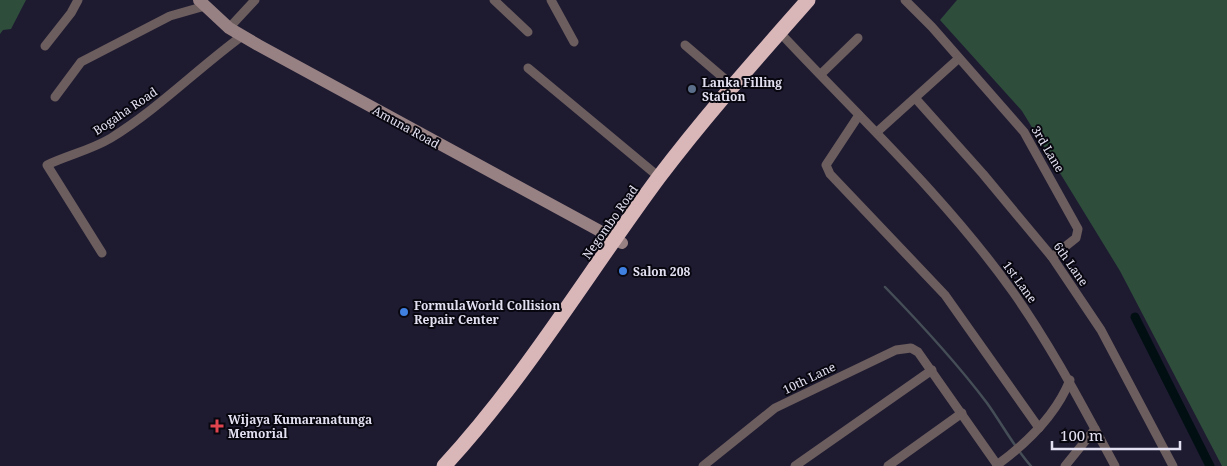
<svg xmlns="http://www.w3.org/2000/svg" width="1227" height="466" viewBox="0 0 1227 466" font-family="'Noto Serif',serif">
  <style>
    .green { fill: #2e4d3b }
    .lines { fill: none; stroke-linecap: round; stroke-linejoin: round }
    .stream { stroke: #454e56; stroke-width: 2.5 }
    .canal { stroke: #010f13; stroke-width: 9 }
    .street { stroke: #6c5d5e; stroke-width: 9 }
    .secondary { stroke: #988183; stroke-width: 12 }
    .highway { stroke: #d9b6b8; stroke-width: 15 }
    .service-dot { fill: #5c6f8a; stroke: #080710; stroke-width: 2 }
    .shop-dot { fill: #3f7fe0; stroke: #080710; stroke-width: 2 }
    .health-dot { fill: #e0444e; stroke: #080710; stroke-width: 2 }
    .labels { text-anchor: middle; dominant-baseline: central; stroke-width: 4; stroke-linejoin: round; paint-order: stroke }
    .poi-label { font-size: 12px; font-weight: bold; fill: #e3e1f1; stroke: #080710; text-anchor: start }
    .street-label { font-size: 12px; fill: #e3e1f1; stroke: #080710 }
  </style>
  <rect width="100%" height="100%" fill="#1e1b31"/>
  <g class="green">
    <path d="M0,0H26L11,29L3,30L0,34Z"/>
    <path d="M957,0H1227V466H1222L1120,271L1022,111L940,20Z"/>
  </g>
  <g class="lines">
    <path class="stream" d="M885,287C921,324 956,362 987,403C1002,424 1014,447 1031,466"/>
    <path class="canal" d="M1135,317L1210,466"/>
    <g class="street">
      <path d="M494,0L528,32"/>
      <path d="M551,0L574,42"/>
      <path d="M905,0L932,27L1024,132L1078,229L1076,238L1052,257"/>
      <path d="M229,28L255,0"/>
      <path d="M785,38C863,121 947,199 1013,292C1052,347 1083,407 1115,466"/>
      <path d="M685,45L733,86"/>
      <path d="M45,46L71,13L78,0"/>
      <path d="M528,68L659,177"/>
      <path d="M821,74L858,38"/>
      <path d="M55,97L81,62L170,16L205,6"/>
      <path d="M916,99L983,174L1052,257L1101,330L1173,466"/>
      <path d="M859,115L826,165L830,174L945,295L1039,428"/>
      <path d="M877,132L958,59"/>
      <path d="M102,253L47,165C68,155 91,150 111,138C158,109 197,69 242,36"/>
      <path d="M997,465C1027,443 1056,415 1070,380"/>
      <path d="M703,466L775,408L896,350L911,348L918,352L998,466"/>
      <path d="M795,466L932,370"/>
      <path d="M888,466L962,413"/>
      <path d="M1065,466L1095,429"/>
    </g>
    <path class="secondary" d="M199,0L229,28L258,45L622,243"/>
    <path class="highway" d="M444,466C526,377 587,274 659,177C705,116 757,58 808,0"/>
  </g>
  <circle class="service-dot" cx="692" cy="89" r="5"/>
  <g class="shop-dot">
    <circle cx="623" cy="271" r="5"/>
    <circle cx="404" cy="312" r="5"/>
  </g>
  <path class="health-dot" d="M214.5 418.5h5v5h5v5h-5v5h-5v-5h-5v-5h5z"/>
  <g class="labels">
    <g class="poi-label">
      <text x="702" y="82">Lanka Filling<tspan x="702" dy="14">Station</tspan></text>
      <text x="633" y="271">Salon 208</text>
      <text x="414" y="305">FormulaWorld Collision<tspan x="414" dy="14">Repair Center</tspan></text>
      <text x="228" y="419">Wijaya Kumaranatunga<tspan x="228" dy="14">Memorial</tspan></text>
    </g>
    <g class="street-label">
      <text transform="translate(125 111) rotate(-34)">Bogaha Road</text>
      <text transform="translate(406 127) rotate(29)">Amuna Road</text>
      <text transform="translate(1048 149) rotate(59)">3rd Lane</text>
      <text transform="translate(610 222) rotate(-55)">Negombo Road</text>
      <text transform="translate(1071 264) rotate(55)">6th Lane</text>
      <text transform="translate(1020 282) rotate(54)">1st Lane</text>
      <text transform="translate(809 378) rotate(-26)">10th Lane</text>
    </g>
  </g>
  <path d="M1052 441v8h128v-8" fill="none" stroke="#e3e1f1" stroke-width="2.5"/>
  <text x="1060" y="441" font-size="15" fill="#e3e1f1" stroke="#080710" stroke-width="4" paint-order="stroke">100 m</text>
</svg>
